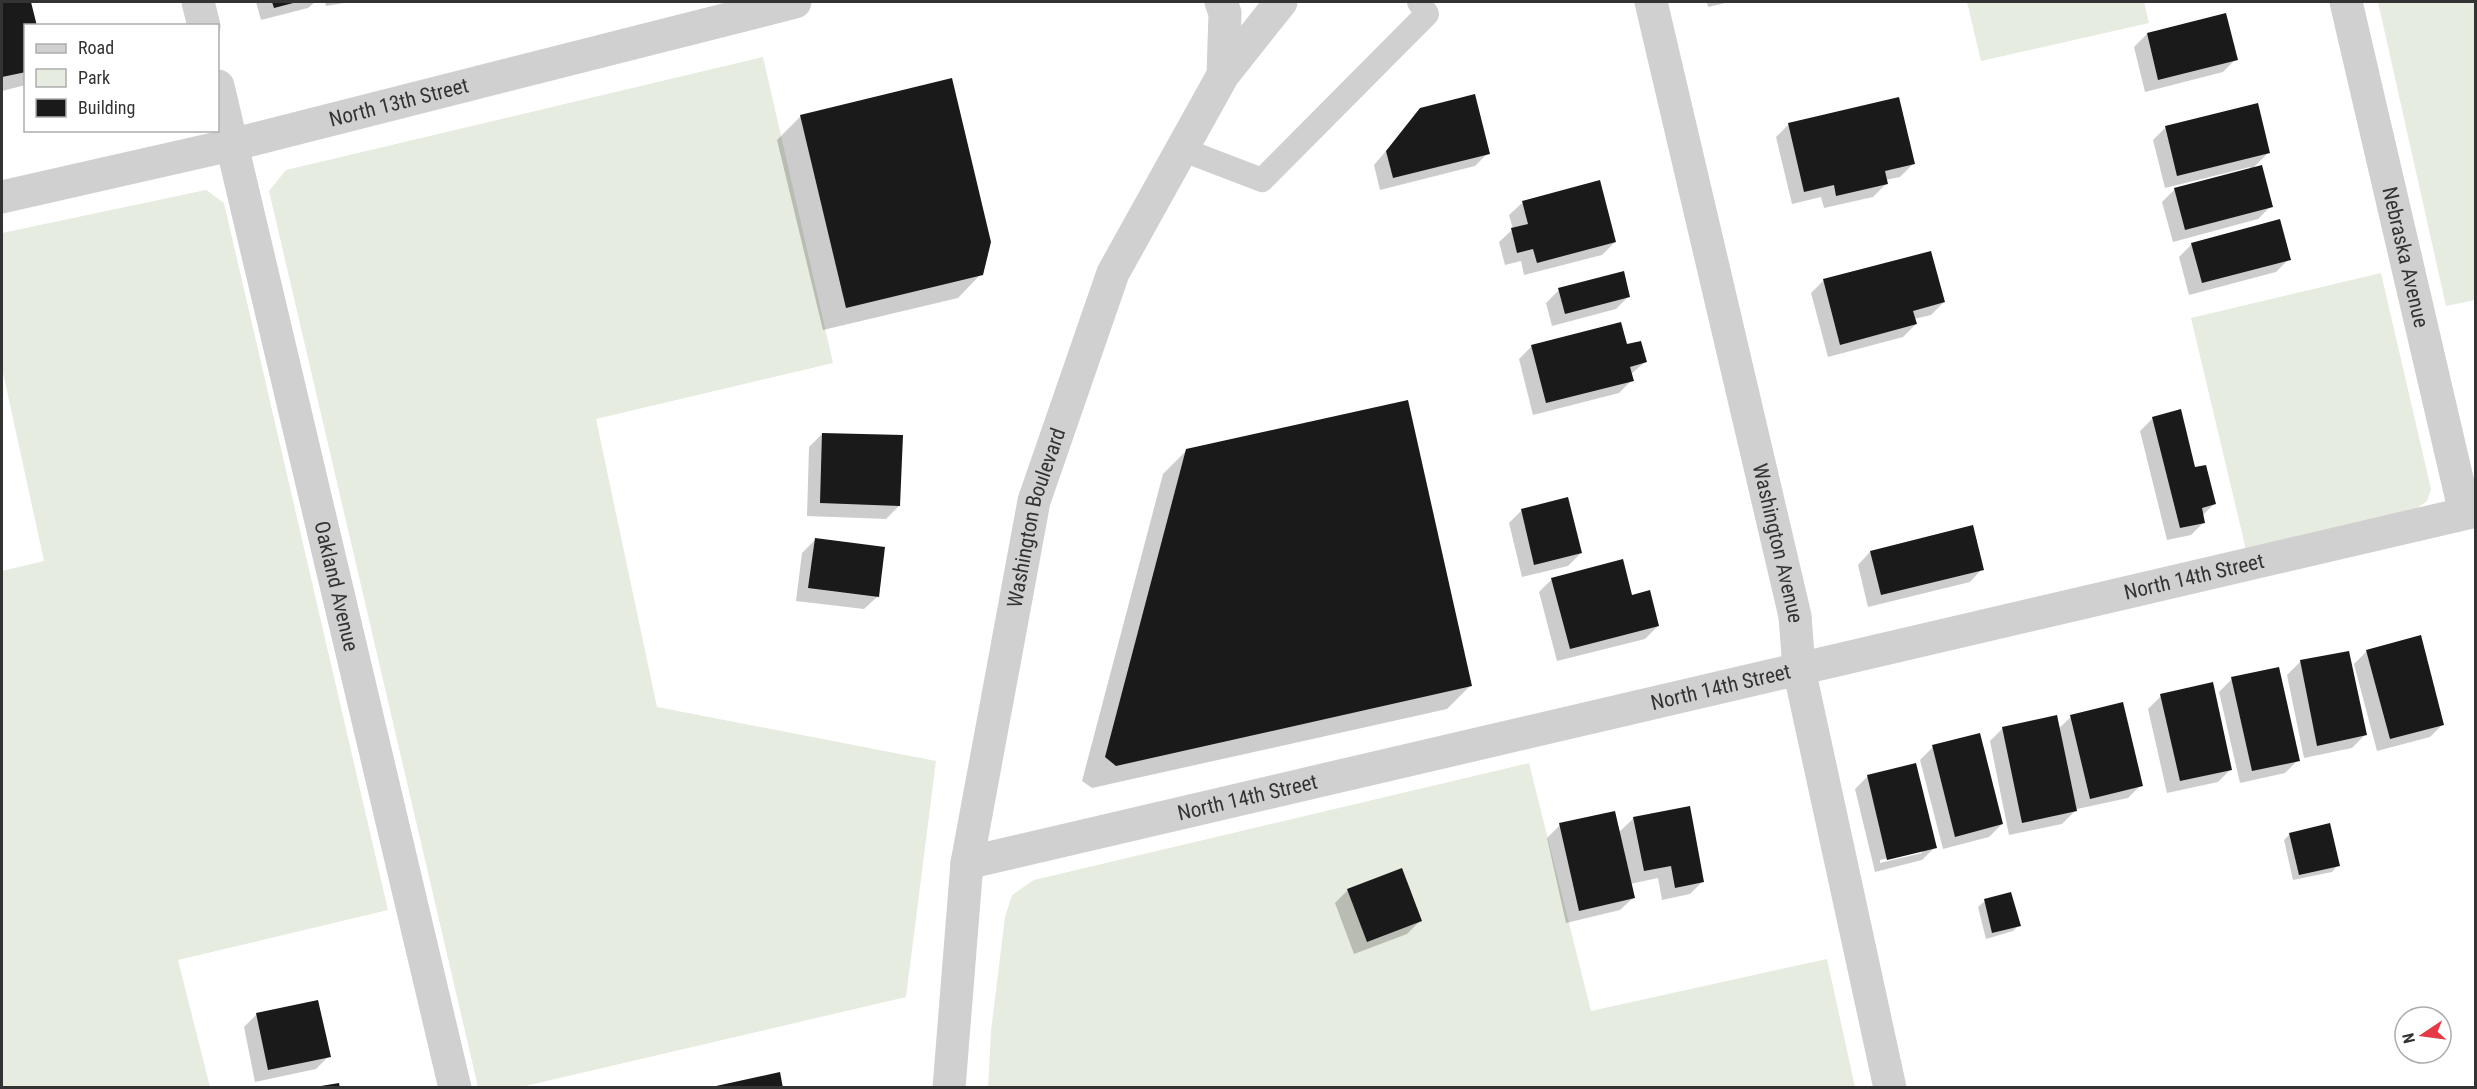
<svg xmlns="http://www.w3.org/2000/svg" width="2477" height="1089" viewBox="0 0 2477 1089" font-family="'Roboto Condensed',sans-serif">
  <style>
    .green { fill: #e6ecdf }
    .shadow { fill: #0003; fill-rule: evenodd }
    .building { fill: #1a1a1a }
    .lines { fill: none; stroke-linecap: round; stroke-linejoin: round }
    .service { stroke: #d0d0d0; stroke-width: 24 }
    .minor { stroke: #d0d0d0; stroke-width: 33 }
    .tertiary { stroke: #d0d0d0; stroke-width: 33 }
    .labels { text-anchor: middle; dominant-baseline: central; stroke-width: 6; stroke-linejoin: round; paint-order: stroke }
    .street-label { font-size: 21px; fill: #333; stroke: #fff }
  </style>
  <rect width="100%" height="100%" fill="#fff"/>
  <g class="green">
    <path d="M1967,2H2144L2149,23L1981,61Z"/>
    <path d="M2378,2H2475V300L2446,306Z"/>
    <path d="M763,57L833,363L596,419L657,707L936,761L906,997L521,1087H478L269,191L286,170Z"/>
    <path d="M206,190L224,203L388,910L178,960L210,1087H2V571L44,561L2,368V233Z"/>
    <path d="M2381,273L2431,489L2427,501L2413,511L2246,550L2191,318Z"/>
    <path d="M1529,763L1591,1011L1827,959L1855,1087L988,1088L991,1031L1005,917L1012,895L1034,880Z"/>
  </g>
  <g class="shadow">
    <path d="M2,2H30L36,26H26V85L2,91Z"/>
    <path d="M256,2H315L308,8L261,20Z"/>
    <path d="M325,2H350L326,6Z"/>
    <path d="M1707,2H1730L1708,7Z"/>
    <path d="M2147,34L2236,59L2223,72L2145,92L2134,47Z"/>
    <path d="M1421,110L1488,153L1475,166L1380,190L1374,165Z"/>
    <path d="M801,116L981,274L958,298L823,330L777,140Z"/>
    <path d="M1789,124L1913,164L1900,177L1885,180L1886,184L1873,197L1824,208L1821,197L1792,204L1776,137Z"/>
    <path d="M2166,127L2268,153L2251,170L2271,206L2258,219L2173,242L2162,202L2175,189L2251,170L2250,167L2165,188L2153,140Z"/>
    <path d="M1522,203L1615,242L1602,255L1524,275L1521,261L1505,265L1499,242L1513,229L1509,215Z"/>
    <path d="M2192,244L2289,259L2276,272L2189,295L2179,257Z"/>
    <path d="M1824,280L1944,302L1931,315L1914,319L1916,324L1903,337L1828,357L1811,293Z"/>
    <path d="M1559,290L1629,296L1616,309L1552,326L1546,303Z"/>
    <path d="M1532,346H1625L1645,362L1630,375L1632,380L1619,393L1533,415L1519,359Z"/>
    <path d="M2153,418L2194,469L2214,504L2202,516L2204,522L2191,535L2167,540L2140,431Z"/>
    <path d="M822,434L899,506L886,519L807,516L809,447Z"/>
    <path d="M1187,450L1470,686L1447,709L1092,788L1082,781L1163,474Z"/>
    <path d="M1522,510L1581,553L1568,566L1522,577L1509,523Z"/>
    <path d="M815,540L877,597L864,609L796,601L802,553Z"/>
    <path d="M1870,552L1982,569L1970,582L1868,607L1858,565Z"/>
    <path d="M1552,579L1631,597L1658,626L1645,639L1557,661L1539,592Z"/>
    <path d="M2367,651L2443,724L2430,737L2377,751L2354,664Z"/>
    <path d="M2348,652L2365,735L2352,748L2304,758L2287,675L2300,662Z"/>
    <path d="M2232,679L2298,760L2285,773L2240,783L2219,692Z"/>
    <path d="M2161,696L2231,769L2218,782L2167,793L2148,709Z"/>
    <path d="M2071,717L2141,785L2128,798L2077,809L2062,824L2009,835L1990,741L2003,728L2058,729Z"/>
    <path d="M1933,747L2002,824L1989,837L1943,849L1920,760Z"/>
    <path d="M1868,776L1935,847L1922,860L1875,872L1855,789ZM1922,850V853L1880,863V860Z"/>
    <path d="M1634,818L1703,881L1690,894L1662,900L1658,878L1630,884L1633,898L1620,910L1566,923L1547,838L1560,825L1618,833Z"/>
    <path d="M2290,834L2338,865L2332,872L2293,880L2284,840Z"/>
    <path d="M1348,890L1420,921L1407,934L1354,954L1335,903Z"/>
    <path d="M1985,901L2019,925L2013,931L1986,939L1978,907Z"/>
    <path d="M257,1014L329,1056L316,1069L255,1082L244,1027Z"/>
  </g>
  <g class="building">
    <path d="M2,2H31L37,26H26V72L2,77Z"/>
    <path d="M272,2H297L274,8Z"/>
    <path d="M2226,13L2238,60L2158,80L2147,33Z"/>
    <path d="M952,78L991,242L983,275L846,308L800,115Z"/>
    <path d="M1475,94L1490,154L1393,178L1386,151L1420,108Z"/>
    <path d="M1899,97L1915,164L1885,171L1888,184L1836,196L1834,185L1804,192L1788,123Z"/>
    <path d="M2258,103L2270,153L2177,176L2165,126Z"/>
    <path d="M2262,165L2273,207L2185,230L2174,188Z"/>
    <path d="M1600,180L1616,242L1537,263L1533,249L1517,253L1511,228L1528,224L1522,201Z"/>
    <path d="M2280,219L2291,260L2202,283L2191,243Z"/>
    <path d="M1931,251L1945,302L1913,311L1917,324L1840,345L1823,279Z"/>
    <path d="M1624,271L1630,297L1565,314L1558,288Z"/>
    <path d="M1621,322L1627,344L1641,341L1647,362L1630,367L1634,381L1546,403L1531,345Z"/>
    <path d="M1408,400L1472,686L1116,766L1105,757L1186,449Z"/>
    <path d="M2181,409L2195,467L2206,465L2216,504L2202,508L2205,523L2180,528L2152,417Z"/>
    <path d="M822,433L903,435L900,506L820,503Z"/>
    <path d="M1568,497L1582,553L1534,565L1521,509Z"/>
    <path d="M1973,525L1984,570L1881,595L1870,551Z"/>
    <path d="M815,538L885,547L879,597L808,588Z"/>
    <path d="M1623,559L1632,595L1650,590L1659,626L1570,649L1551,578Z"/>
    <path d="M2421,635L2444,725L2390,739L2366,650Z"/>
    <path d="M2349,651L2367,735L2317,746L2300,660Z"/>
    <path d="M2279,667L2300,761L2252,771L2231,677Z"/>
    <path d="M2213,682L2232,770L2180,781L2160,694Z"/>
    <path d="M2123,702L2143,786L2090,799L2070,715Z"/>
    <path d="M2057,715L2077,811L2022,823L2002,727Z"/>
    <path d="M1980,733L2003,824L1955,837L1932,745Z"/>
    <path d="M1916,763L1937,848L1887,860L1867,775Z"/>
    <path d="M1690,806L1704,882L1675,888L1671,866L1644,871L1633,817Z"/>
    <path d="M1615,811L1635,898L1579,911L1559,823Z"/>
    <path d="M2330,823L2340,866L2299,875L2289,833Z"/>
    <path d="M1402,868L1422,921L1367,942L1347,889Z"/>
    <path d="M2011,892L2021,926L1992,933L1984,899Z"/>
    <path d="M318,1000L331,1057L268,1070L256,1013Z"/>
    <path d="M780,1072L783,1088H717L716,1086Z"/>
    <path d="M339,1083L340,1088H321V1086Z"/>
  </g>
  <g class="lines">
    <path class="service" d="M1181,149L1262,180L1427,14L1419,2"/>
    <g class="minor">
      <path d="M198,2L204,26"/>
      <path id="s1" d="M1651,2L1795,616L1799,669L1890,1088"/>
      <path id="s2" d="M2346,2L2465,513"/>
      <path id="s3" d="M218,86L455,1088"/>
      <path id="s4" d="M967,863L2476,511"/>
    </g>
    <g class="tertiary">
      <path d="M1221,2L1225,13L1223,75"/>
      <path id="s5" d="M2,197L231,145L795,2"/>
      <path id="s6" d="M949,1088L967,863L1034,501L1113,273L1223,75L1281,2"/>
    </g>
  </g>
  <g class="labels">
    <g class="street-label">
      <text stroke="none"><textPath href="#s5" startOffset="408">North 13th Street</textPath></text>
      <text stroke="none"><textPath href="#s2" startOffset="262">Nebraska Avenue</textPath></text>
      <text stroke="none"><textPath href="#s6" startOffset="578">Washington Boulevard</textPath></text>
      <text stroke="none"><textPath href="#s1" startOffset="556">Washington Avenue</textPath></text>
      <text stroke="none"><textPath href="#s4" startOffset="1260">North 14th Street</textPath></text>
      <text stroke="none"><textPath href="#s3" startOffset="514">Oakland Avenue</textPath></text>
      <text stroke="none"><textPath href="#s4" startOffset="774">North 14th Street</textPath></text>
      <text stroke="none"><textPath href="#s4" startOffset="288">North 14th Street</textPath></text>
    </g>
  </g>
  <rect width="2477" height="1089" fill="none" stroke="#333333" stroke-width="6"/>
  <rect x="24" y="24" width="195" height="108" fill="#ffffff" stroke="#adadad" stroke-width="1.5"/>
  <rect x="36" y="44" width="30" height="9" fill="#d0d0d0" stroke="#adadad" stroke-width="1.5"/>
  <text x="78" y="54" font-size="18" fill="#333333">Road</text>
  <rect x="36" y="69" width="30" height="18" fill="#e6ecdf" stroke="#adadad" stroke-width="1.5"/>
  <text x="78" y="84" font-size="18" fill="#333333">Park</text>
  <rect x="36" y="99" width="30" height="18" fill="#1a1a1a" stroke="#adadad" stroke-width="1.5"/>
  <text x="78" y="114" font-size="18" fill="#333333">Building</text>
  <g transform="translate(2423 1035) rotate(257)"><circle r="28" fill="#ffffff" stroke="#adadad" stroke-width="1.5"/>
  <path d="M0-4.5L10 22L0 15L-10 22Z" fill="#e63946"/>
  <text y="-9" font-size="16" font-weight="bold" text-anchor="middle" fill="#333333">N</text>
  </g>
</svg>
